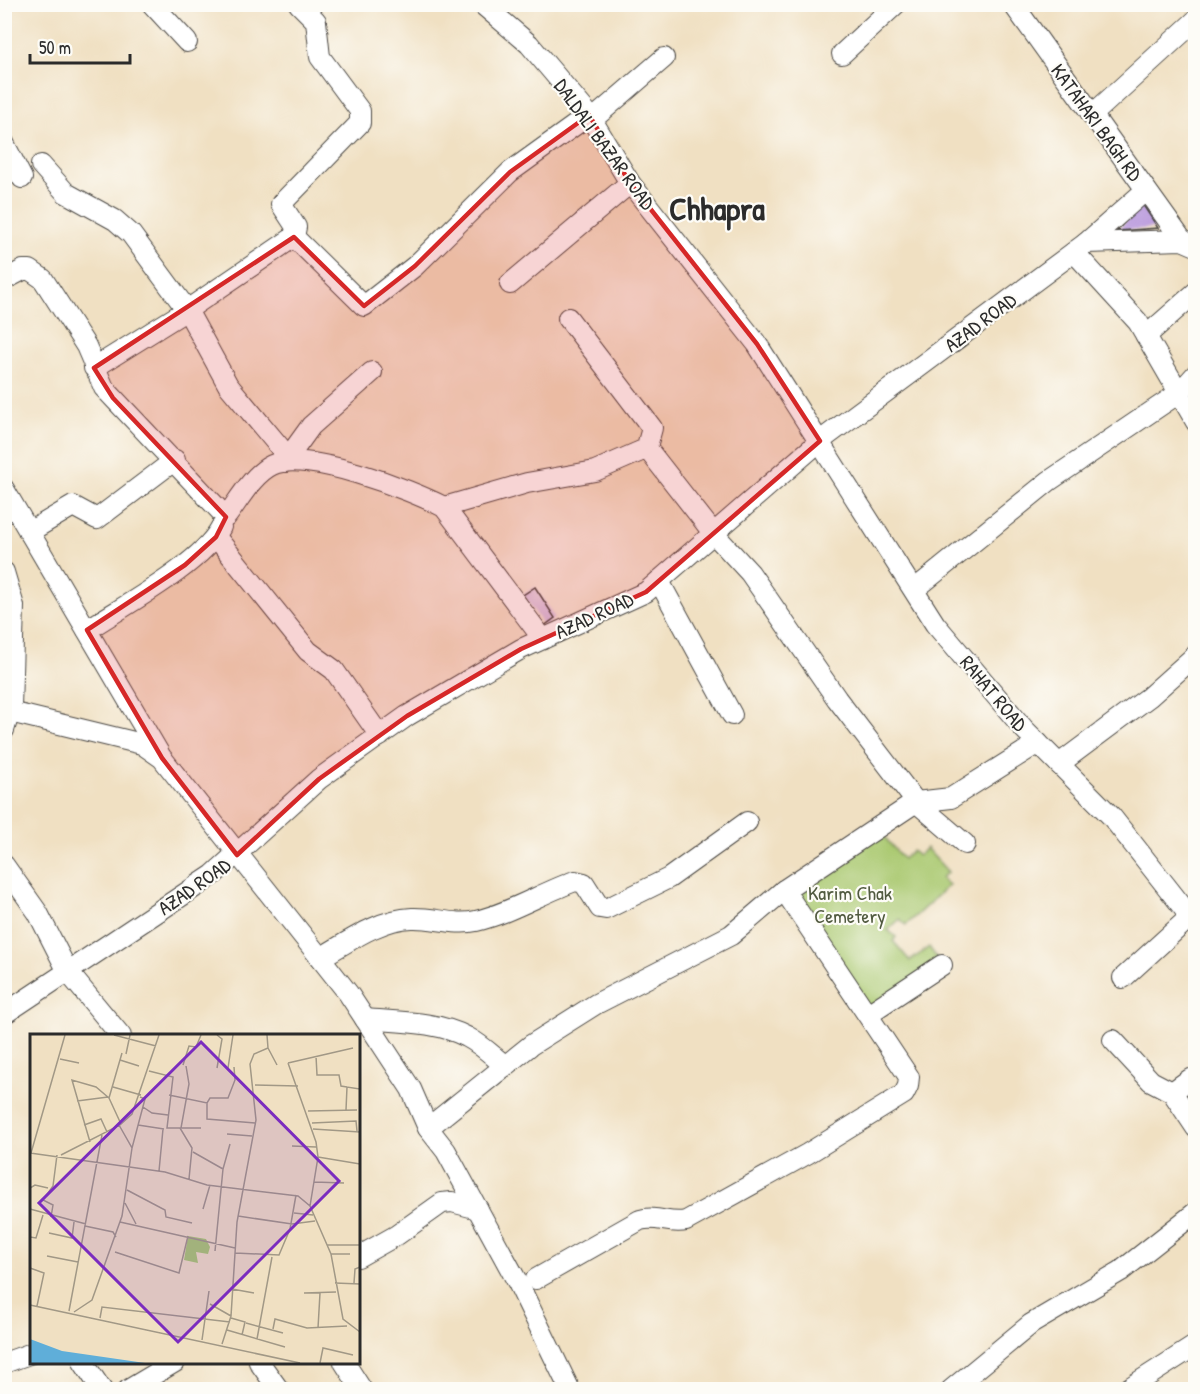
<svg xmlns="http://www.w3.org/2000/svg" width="1200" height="1394" viewBox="0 0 1200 1394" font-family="'Patrick Hand',sans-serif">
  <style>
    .green { fill: #aac971; stroke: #6a7a4e; stroke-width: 1.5 }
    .building { fill: #b694db }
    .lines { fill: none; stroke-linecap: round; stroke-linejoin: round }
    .minor-casing { stroke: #494642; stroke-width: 22 }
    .minor { stroke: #fff; stroke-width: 20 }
    .marked { fill: #d62828; fill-opacity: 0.2; stroke: #d62828; stroke-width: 4.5; stroke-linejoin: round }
    .labels { text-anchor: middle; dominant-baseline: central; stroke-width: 4.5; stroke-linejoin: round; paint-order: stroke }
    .street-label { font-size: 20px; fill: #2b2b2b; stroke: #fdfcf7 }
    .park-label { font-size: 20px; fill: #515a40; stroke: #fdfcf7 }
    .town-label { font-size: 32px; font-weight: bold; fill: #2b2b2b; stroke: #fdfcf7 }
    .inset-road { fill: none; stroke: #a19886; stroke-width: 1.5 }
    .view { fill: #7b2cbf; fill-opacity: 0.15; stroke: #7b2cbf; stroke-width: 3 }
    .inset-edge { fill: none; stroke: #2b2b2b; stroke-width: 3 }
  </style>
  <rect width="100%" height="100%" fill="#fdfcf7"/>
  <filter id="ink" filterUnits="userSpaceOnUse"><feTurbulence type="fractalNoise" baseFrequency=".0167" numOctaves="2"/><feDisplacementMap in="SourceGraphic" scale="12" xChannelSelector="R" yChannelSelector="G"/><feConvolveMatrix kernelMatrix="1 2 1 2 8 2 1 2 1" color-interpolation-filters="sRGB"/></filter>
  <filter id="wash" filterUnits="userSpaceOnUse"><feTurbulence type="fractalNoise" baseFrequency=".008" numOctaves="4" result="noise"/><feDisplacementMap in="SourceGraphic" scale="24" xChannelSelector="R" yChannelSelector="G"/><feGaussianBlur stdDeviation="1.35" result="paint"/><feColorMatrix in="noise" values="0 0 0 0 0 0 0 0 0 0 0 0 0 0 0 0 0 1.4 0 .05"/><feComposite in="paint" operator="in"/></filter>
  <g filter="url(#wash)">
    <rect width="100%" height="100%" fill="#f0e0c2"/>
    <path class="green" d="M877,828L903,859L912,851L918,856L926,848L948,872L941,878L949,885L906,925L900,919L888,930L896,937L893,941L910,961L929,947L942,965L868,1014L784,890Z"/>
    <g id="blocks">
      <g class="building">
        <path d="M1141,202L1158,228L1117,231Z"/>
        <path d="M535,587L555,618L544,626L523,595Z"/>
      </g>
    </g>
  </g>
  <g filter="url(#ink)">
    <use href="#blocks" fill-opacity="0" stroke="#494642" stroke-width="1.5"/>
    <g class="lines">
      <g class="minor-casing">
        <g id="minor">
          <path d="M152,4L187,42"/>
          <path d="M482,4L529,44L589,115L630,183L757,344L935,624L1024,729L1111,816L1196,924"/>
          <path d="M1013,4L1182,240"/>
          <path d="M842,54L896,4"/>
          <path d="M1092,115L1196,20"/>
          <path d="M592,120L664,58"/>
          <path d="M4,143L22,178"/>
          <path d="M41,165L66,193L115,220L131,234L187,310L228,385L288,457"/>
          <path d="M294,237L364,306L415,266L510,172L589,115"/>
          <path d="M1086,243L1146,190"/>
          <path d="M1074,252L1138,322L1196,422"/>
          <path d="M4,280L23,270H30L43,279L86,346L104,388L226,517C239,500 253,474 272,465C306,449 411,490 444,507L543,639"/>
          <path d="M510,284L630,183"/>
          <path d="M568,318L652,428L646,450"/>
          <path d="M1146,336L1196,292"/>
          <path d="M94,368L187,310L294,237L296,227L281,204L360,123V111L320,57L316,21L299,4"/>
          <path d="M285,462L311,426L372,372"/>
          <path d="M4,489L159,753"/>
          <path d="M444,507L527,483L595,471L641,451H649L714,534L750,573L837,699L916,802L965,844"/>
          <path d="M29,532L73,506L97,519L175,460"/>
          <path d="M216,537L308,651L334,670L380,736"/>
          <path d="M4,572L14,606L11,708L4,730"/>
          <path d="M659,581L732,715"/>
          <path d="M914,590L1049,481L1179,393L1196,374"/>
          <path d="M87,630C123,606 202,564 221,527"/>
          <path d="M10,712L142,744L162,758L348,993L411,1089L428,1128L446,1151L518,1283L570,1390"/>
          <path d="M1059,764L1149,697L1196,655"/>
          <path d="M4,865L38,913L68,972L121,1036"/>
          <path d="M320,958C348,942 379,919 412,918C434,917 455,926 476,921C510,913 542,893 575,881L584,883L600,908L606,909L669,878L747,822"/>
          <path d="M1123,978L1190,917"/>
          <path d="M4,1014L213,875L319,779L407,716L521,649L646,592L820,441L1086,243L1182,240L1196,246"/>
          <path d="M868,1014L942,965"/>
          <path d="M365,1019C399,1022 437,1021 467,1037C481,1044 493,1056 505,1066"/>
          <path d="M1113,1040L1151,1081L1172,1092L1196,1128"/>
          <path d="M1172,1092L1190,1079H1196"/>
          <path d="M428,1128L531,1045L596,1004L731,935L784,890L916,802L951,798L1038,743"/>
          <path d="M358,1257L397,1235L442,1203L452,1202L478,1209"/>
          <path d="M536,1279L640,1220C657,1215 669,1225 686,1221L807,1154L904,1094L908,1086L909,1077L784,890"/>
          <path d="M83,1362L102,1390"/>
          <path d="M259,1362L279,1390"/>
          <path d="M344,1362L362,1390"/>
          <path d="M4,1363L32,1353"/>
          <path d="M128,1390L175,1362"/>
          <path d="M951,1390L1031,1324L1121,1271L1196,1212"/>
          <path d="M1126,1390L1196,1345"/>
        </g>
      </g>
      <use href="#minor" class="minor"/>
    </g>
  </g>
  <path class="marked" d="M589,115L630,183L757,344L820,441L646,592L521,649L407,716L319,779L237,855L162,758L87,630L185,565L216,537L226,517L113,398L94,368L294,237L364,306L415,266L510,172Z"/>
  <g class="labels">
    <g class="street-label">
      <text transform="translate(1097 122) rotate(54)">KATAHARI BAGH RD</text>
      <text transform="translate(605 144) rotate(54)">DALDALI BAZAR ROAD</text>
      <text transform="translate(980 322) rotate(-37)">AZAD ROAD</text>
      <text transform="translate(594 615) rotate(-25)">AZAD ROAD</text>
      <text transform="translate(994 693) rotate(50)">RAHAT ROAD</text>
      <text transform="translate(194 886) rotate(-35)">AZAD ROAD</text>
    </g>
    <g class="park-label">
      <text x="850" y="892">Karim Chak<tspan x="850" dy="23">Cemetery</tspan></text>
    </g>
    <g class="town-label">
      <text x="717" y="208">Chhapra</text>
    </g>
  </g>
  <g transform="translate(30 1034)">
    <rect width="330" height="330" fill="#f0e0c2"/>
    <path d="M158,202L176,205L180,213L178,220L166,218L168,229L154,226Z" fill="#aac971"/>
    <path d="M0,305L32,317L115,329H0Z" fill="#5faed9"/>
    <path class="inset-road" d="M84,1L126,12M187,1L192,5L187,34M238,14L247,31M96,20L100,1M286,22L287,41H309L311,52L317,53M30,25L49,29M90,26L109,32M258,29L286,108L288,123L280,172M258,29L323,14M153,31L159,12L166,13L171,1M198,34L203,1M119,37L143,43L137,94H150L162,114L159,145M225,51L268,52M83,53L111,61M139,61L177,69L180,64H198L205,46L204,33M47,67L78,63M177,69V85L225,89M113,73L122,79L138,81M316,76L317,53L330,55M278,77L327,76M282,89L326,87L327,97M91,90L79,64L92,19M54,91L71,85L77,98M108,91L134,95M151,94L159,50L156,32M151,94H171M283,95L330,98M197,100L222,102M60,108L42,46L66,53L79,64M262,112L286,113M102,114L115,65L110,63M163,118L193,135L185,217M0,119L135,138L177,151L268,162L280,172L301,220L313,285L330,298M1,119L35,1M31,121L90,91L102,80L129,1M288,123L330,130M193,135L200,110M129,137L133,95M284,148L314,149M0,154L5,151L18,154M97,156L135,176L136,183L162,189M95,169L106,190M0,175L56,190M173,175L180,151M264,179L283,181M208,182L262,190L285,187M21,183L23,171L13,166L23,152L27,121M90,188L205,214M55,192L83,198L86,203M19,199L42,204L44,188M0,203L6,204L13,181M297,211H330M85,218L149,239L158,202M205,219L249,221L260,195L266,161M301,220H320M17,222L48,228M0,234L14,239L7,272M305,249L330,250M324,249L325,235L330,233M202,255L224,259M274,259L306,258M180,270L201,282M0,271L270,329M39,277L72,101M44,278L62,266L92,182L102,114L89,91M70,284L72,273L200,288M201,284L215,288L212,301M216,289L253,299M288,294L290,259M243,295L245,285L277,294L317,292M197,296L255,313M227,305L242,223M172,306L179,257M192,310L201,282L207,188L226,86L220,30L224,20L238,14L237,1M290,329L293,314L323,321"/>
    <path class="view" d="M171,8L309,147L148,308L9,169Z"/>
    <rect width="330" height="330" class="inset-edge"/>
  </g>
  <rect width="1200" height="1394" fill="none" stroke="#fdfcf7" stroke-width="24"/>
  <path d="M30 54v9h100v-9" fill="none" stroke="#2b2b2b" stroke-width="3"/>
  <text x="39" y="54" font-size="18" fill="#2b2b2b" stroke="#fdfcf7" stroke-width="4.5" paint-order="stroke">50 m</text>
</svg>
